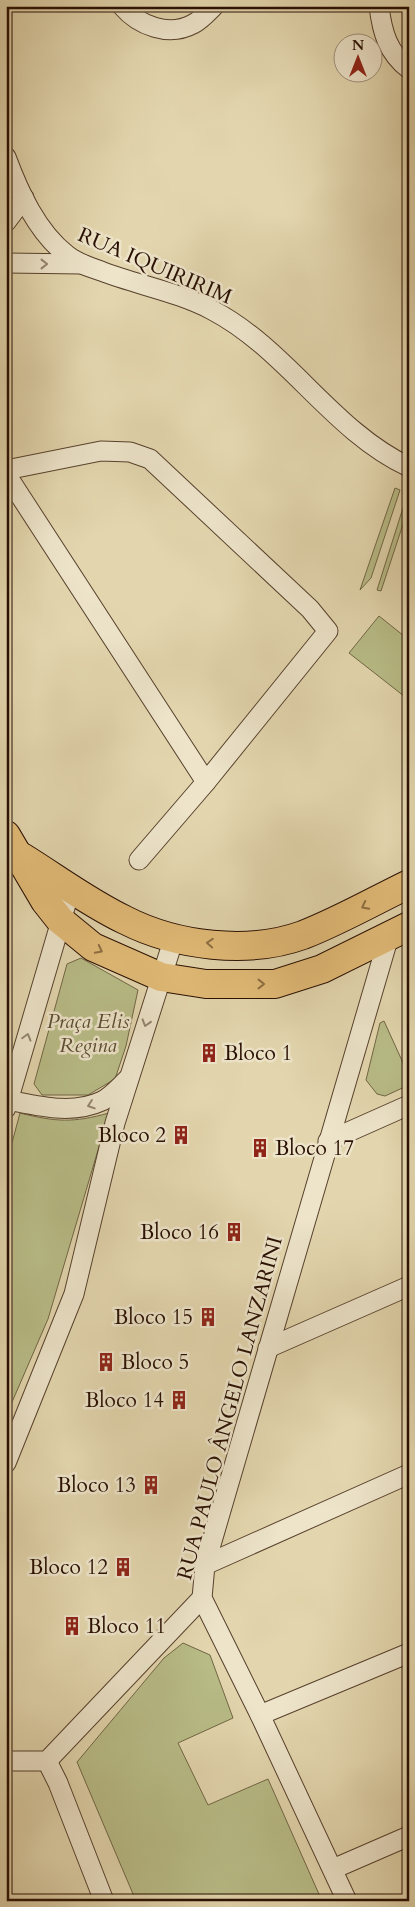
<svg xmlns="http://www.w3.org/2000/svg" width="415" height="1907" viewBox="0 0 415 1907" font-family="Cardo,serif">
  <style>
    .green { fill: #b8bc87; stroke: #706644 }
    .lines { fill: none; stroke-linecap: round; stroke-linejoin: round }
    .minor-casing { stroke: #57412d; stroke-width: 21 }
    .primary-casing { stroke: #280f02; stroke-width: 30 }
    .minor { stroke: #ede4ca; stroke-width: 19 }
    .primary { stroke: #e2bb77; stroke-width: 28 }
    .oneway { stroke: #948470 }
    .oneway2 { stroke: #8e6e42 }
    .labels { text-anchor: middle; dominant-baseline: central; stroke-width: 5; stroke-linejoin: round; paint-order: stroke }
    .street-label { font-size: 21px; fill: #280f02; stroke: #ede4ca }
    .park-label { font-size: 21px; font-style: italic; fill: #5a4c31; stroke: #ede4ca }
    .poi-label { font-size: 21px; fill: #280f02; stroke: #ede4ca; text-anchor: end }
  </style>
  <rect width="100%" height="100%" fill="#e3d6ae"/>
  <filter id="stains"><feTurbulence type="fractalNoise" baseFrequency=".004" numOctaves="4"/><feColorMatrix values="0 0 0 0 .2 0 0 0 0 .09 0 0 0 0 .02 0 0 0 .5 -.17"/></filter>
  <radialGradient id="worn" r=".72"><stop offset=".6" stop-color="#630" stop-opacity="0"/><stop offset="1" stop-color="#630" stop-opacity=".3"/></radialGradient>
  <g class="green">
    <path d="M395,488L400,490L371,578L360,590Z"/>
    <path d="M408,492L409,506L381,591L377,590Z"/>
    <path d="M379,616L409,640V700L349,653Z"/>
    <path d="M81,958L138,990L126,1046L115,1079L88,1095H42L34,1084L67,964Z"/>
    <path d="M384,1021L409,1076V1085L385,1096L377,1094L366,1080L380,1023Z"/>
    <path d="M20,1113C56,1122 73,1123 109,1113L48,1319L6,1416V1165Z"/>
    <path d="M183,1643L210,1655L233,1718L178,1743L208,1805L268,1779L322,1901H136L77,1762L164,1658Z"/>
  </g>
  <g class="lines">
    <g class="minor-casing">
      <g id="minor">
        <path d="M122,6C139,26 169,37 193,24C201,20 208,12 214,6"/>
        <path d="M379,6C382,32 388,53 409,69"/>
        <path d="M6,157C19,192 37,232 67,255C77,263 89,267 101,271C137,285 178,292 212,310C287,349 332,431 409,467"/>
        <path d="M6,222L24,198"/>
        <path d="M6,263L82,264"/>
        <path d="M6,470L101,451L130,452L150,459L310,609L328,631L206,782L139,860"/>
        <path d="M6,474L206,782"/>
        <path d="M8,1100C39,1106 72,1115 102,1101C112,1096 121,1085 129,1078"/>
        <path d="M6,1108L71,887"/>
        <path d="M328,1141L409,1105"/>
        <path d="M268,1348L409,1286"/>
        <path d="M6,1463L74,1294L115,1123L174,938"/>
        <path d="M205,1565L409,1474"/>
        <path d="M260,1715L409,1653"/>
        <path d="M6,1761H47L202,1598"/>
        <path d="M47,1761L58,1783L104,1901"/>
        <path d="M333,1869L409,1836"/>
        <path d="M347,1901L260,1715L202,1598L205,1565L389,936"/>
      </g>
    </g>
    <g class="primary-casing">
      <g id="primary">
        <path d="M6,835L45,901L60,920L93,947L161,977L206,984H275L322,969L409,926"/>
        <path d="M22,857C56,878 89,903 125,920C176,946 248,955 303,935C339,921 374,901 409,884"/>
      </g>
    </g>
    <use href="#minor" class="minor"/>
    <use href="#primary" class="primary"/>
  </g>
  <defs><path id="oneway-chevron" d="M-2-3.5L2.5 0L-2 3.5" fill="none" stroke-width="1.6" stroke-linecap="round" stroke-linejoin="round" transform="scale(1.25)"/></defs>
  <g class="oneway">
    <use href="#oneway-chevron" transform="translate(44 264)"/>
    <use href="#oneway-chevron" transform="translate(146 1023) rotate(107)"/>
    <use href="#oneway-chevron" transform="translate(27 1037) rotate(-74)"/>
    <use href="#oneway-chevron" transform="translate(91 1105) rotate(161)"/>
  </g>
  <g class="oneway2">
    <use href="#oneway-chevron" transform="translate(365 906) rotate(153)"/>
    <use href="#oneway-chevron" transform="translate(210 943) rotate(-176)"/>
    <use href="#oneway-chevron" transform="translate(99 950) rotate(27)"/>
    <use href="#oneway-chevron" transform="translate(261 984)"/>
  </g>
  <defs>
    <g id="building-bare" transform="scale(1.5)"><path d="M-4-6H4V6H1V3H-1V6H-4ZM-2.5-4.3h1.7v1.8h-1.7ZM.8-4.3h1.7v1.8H.8ZM-2.5-1h1.7V.8h-1.7ZM.8-1h1.7V.8H.8Z" fill="#8f2418" stroke="#ede4ca" stroke-width="2.5" paint-order="stroke"/></g>
  </defs>
  <g fill-rule="evenodd">
    <use href="#building-bare" x="209" y="1053"/>
    <use href="#building-bare" x="181" y="1135"/>
    <use href="#building-bare" x="260" y="1148"/>
    <use href="#building-bare" x="234" y="1232"/>
    <use href="#building-bare" x="208" y="1317"/>
    <use href="#building-bare" x="106" y="1362"/>
    <use href="#building-bare" x="179" y="1400"/>
    <use href="#building-bare" x="151" y="1485"/>
    <use href="#building-bare" x="123" y="1567"/>
    <use href="#building-bare" x="72" y="1626"/>
  </g>
  <g class="labels">
    <g class="street-label">
      <text transform="translate(155 266) rotate(23)">RUA IQUIRIRIM</text>
      <text transform="translate(230 1408) rotate(-75)">RUA PAULO ÂNGELO LANZARINI</text>
    </g>
    <g class="park-label">
      <text x="88" y="1021">Praça Elis<tspan x="88" dy="24">Regina</tspan></text>
    </g>
    <g class="poi-label">
      <text x="224" y="1053" text-anchor="start">Bloco 1</text>
      <text x="166" y="1135">Bloco 2</text>
      <text x="275" y="1148" text-anchor="start">Bloco 17</text>
      <text x="219" y="1232">Bloco 16</text>
      <text x="193" y="1317">Bloco 15</text>
      <text x="121" y="1362" text-anchor="start">Bloco 5</text>
      <text x="164" y="1400">Bloco 14</text>
      <text x="136" y="1485">Bloco 13</text>
      <text x="108" y="1567">Bloco 12</text>
      <text x="87" y="1626" text-anchor="start">Bloco 11</text>
    </g>
  </g>
  <rect width="415" height="1907" fill="none" stroke="#e3d6ae" stroke-width="25"/>
  <rect x="8" y="8" width="400" height="1892" fill="none" stroke="#280f02" stroke-width="2.5"/>
  <rect x="12" y="12" width="390" height="1882" fill="none" stroke="#280f02"/>
  <g transform="translate(358 58)"><circle r="24" fill="#ede4ca" stroke="#9e8f7a"/>
  <path d="M0-4L9 19L0 12L-9 19Z" fill="#8f2418"/>
  <text y="-8" font-size="14" font-weight="bold" text-anchor="middle" fill="#280f02">N</text>
  </g>
  <rect width="100%" height="100%" filter="url(#stains)"/>
  <rect width="100%" height="100%" fill="url(#worn)"/>
</svg>
